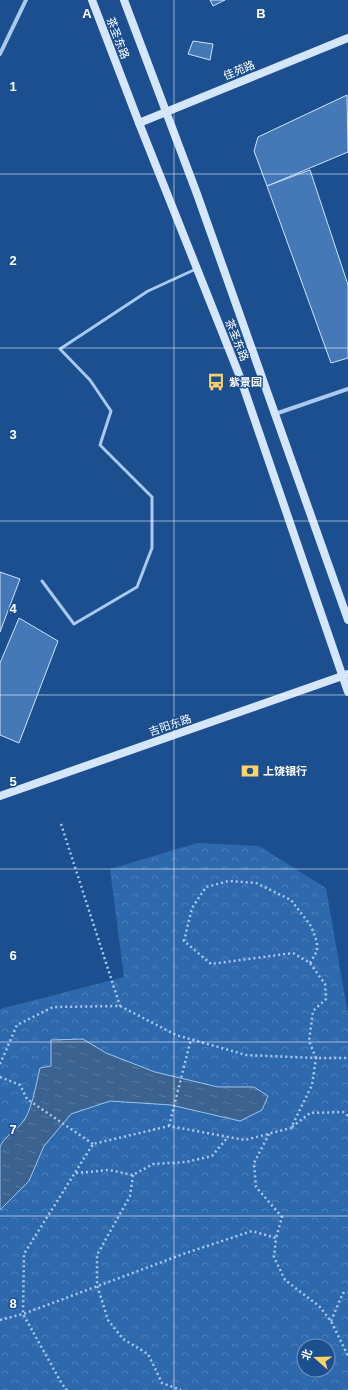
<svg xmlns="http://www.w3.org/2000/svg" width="348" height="1390" viewBox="0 0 348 1390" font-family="Arial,'Noto Sans SC',sans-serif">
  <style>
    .forest { fill: url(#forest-crowns); fill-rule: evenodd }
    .water { fill: url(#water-ripples); stroke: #9cc4f0 }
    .building { fill: #4478b7; stroke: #cfe3fa }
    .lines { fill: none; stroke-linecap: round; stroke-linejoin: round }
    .path { stroke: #a9c9ee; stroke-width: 2.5; stroke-dasharray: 2 3; stroke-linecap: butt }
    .lane { stroke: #a9c9ee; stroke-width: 3 }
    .street { stroke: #a9c9ee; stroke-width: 4 }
    .secondary { stroke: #d6e6fa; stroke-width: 8 }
    .grid { fill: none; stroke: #fff; stroke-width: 1; stroke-opacity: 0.55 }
    .labels { text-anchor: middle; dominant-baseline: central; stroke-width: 3; stroke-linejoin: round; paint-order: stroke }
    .street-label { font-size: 11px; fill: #fff; stroke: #1b4f8f }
    .poi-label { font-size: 11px; font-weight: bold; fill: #fff; stroke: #1b4f8f; text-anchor: start }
    .grid-label { font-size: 13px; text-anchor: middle; font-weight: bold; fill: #fff; stroke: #1b4f8f; stroke-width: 3; stroke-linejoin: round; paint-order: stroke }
  </style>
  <defs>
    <pattern id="forest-crowns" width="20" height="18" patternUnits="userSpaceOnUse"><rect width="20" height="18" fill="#2e69ad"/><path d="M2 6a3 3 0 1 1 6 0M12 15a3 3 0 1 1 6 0" fill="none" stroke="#4d80b9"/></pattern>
    <pattern id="water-ripples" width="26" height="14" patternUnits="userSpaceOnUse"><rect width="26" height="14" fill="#3c6290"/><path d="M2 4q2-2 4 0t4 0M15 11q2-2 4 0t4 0" fill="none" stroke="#597aa1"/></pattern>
  </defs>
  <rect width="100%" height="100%" fill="#1b4f8f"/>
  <path class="forest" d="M197,843L259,846L326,888L348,1014V1390H0V1009L124,977L110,869ZM304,1346H328V1370H304Z"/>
  <path class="water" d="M83,1039L106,1053L155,1072L218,1087H254L268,1096L262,1110L240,1121L171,1105L110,1101L71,1114L44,1146L29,1181L0,1210V1147C5,1135 18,1130 25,1119C33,1104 36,1085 40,1068L51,1066V1040Z"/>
  <g class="building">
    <path d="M210,0H225L213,6Z"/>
    <path d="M193,41L213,44L210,60L188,54Z"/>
    <path d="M347,95L348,152L267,186L254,151L258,137Z"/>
    <path d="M310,170L348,285V358L331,363L267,186Z"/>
    <path d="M0,572L20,579L0,632Z"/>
    <path d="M19,618L58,641L19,743L0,735V663Z"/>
  </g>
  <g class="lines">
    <g class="path">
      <path d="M61,824L120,1006"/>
      <path d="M310,963L317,951V942L311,926L291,900L256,883L229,881L206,887L192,908L184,941L211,964L293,953L310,963L325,984L326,999L313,1011L309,1041L316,1058H348"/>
      <path d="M0,1064L17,1025L53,1007L120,1006L176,1035L246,1055L316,1058L312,1085L291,1128L245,1140L169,1126L93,1144L24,1254L23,1314L62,1384L67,1390"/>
      <path d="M0,1077L20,1085L27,1099L93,1144"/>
      <path d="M169,1126L191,1039"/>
      <path d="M292,1127L310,1113L343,1112L348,1116"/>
      <path d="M269,1134L254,1163L256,1187L282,1217L276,1238"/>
      <path d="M76,1173L109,1170L133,1175L153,1164L186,1162L212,1156L228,1137"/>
      <path d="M133,1175L130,1196L97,1255V1285L108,1320L123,1339L148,1354L162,1383L181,1390"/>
      <path d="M0,1320L23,1314L186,1253L252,1231L276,1238L274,1257L285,1280L319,1306L331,1321L348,1356"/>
      <path d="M331,1321L343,1293H348"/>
    </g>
    <path class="lane" d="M42,581L74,624L137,587L152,548V497L100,445L111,411L90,380L60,349L148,291L196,269"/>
    <g class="street">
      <path d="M0,54L26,0"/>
      <path d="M275,414L348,389"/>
    </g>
    <g class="secondary">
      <path d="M92,0L139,123L240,377L348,692"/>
      <path d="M124,0L197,194L348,620"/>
      <path d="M139,123L348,38"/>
      <path d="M0,796L348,674"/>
    </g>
  </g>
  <path class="grid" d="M174,0V1390M0,174H348M0,348H348M0,521H348M0,695H348M0,869H348M0,1042H348M0,1216H348"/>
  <defs>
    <g id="bus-bare" transform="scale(1.38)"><path d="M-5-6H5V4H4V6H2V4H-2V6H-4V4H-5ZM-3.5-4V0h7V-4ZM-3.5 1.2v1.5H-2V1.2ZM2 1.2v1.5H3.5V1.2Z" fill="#ffd166" stroke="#1b4f8f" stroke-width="2.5" paint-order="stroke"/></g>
    <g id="bank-bare" transform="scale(1.38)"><path d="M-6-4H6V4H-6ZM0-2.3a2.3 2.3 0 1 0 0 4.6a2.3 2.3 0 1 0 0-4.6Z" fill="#ffd166" stroke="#1b4f8f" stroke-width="2.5" paint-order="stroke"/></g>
  </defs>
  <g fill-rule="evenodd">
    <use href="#bus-bare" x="216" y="382"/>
    <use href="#bank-bare" x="250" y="771"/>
  </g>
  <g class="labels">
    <g class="street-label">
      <text transform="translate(118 38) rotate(69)">茶圣东路</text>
      <text transform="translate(239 70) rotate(-22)">佳苑路</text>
      <text transform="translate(237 340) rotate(68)">茶圣东路</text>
      <text transform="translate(170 725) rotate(-19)">吉阳东路</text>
    </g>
    <g class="poi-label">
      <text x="229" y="382">紫景园</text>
      <text x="263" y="771">上饶银行</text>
    </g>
  </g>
  <g class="grid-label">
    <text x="87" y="18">A</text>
    <text x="261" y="18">B</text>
    <text x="13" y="91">1</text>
    <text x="13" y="265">2</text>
    <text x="13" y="439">3</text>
    <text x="13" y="613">4</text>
    <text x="13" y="786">5</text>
    <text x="13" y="960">6</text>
    <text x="13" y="1134">7</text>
    <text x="13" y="1308">8</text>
  </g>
  <g transform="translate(316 1358) rotate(290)"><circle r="19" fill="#1b4f8f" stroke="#7695bc"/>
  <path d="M0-3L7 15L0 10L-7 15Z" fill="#ffd166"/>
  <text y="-6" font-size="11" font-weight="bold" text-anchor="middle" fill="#ffffff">北</text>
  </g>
</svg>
